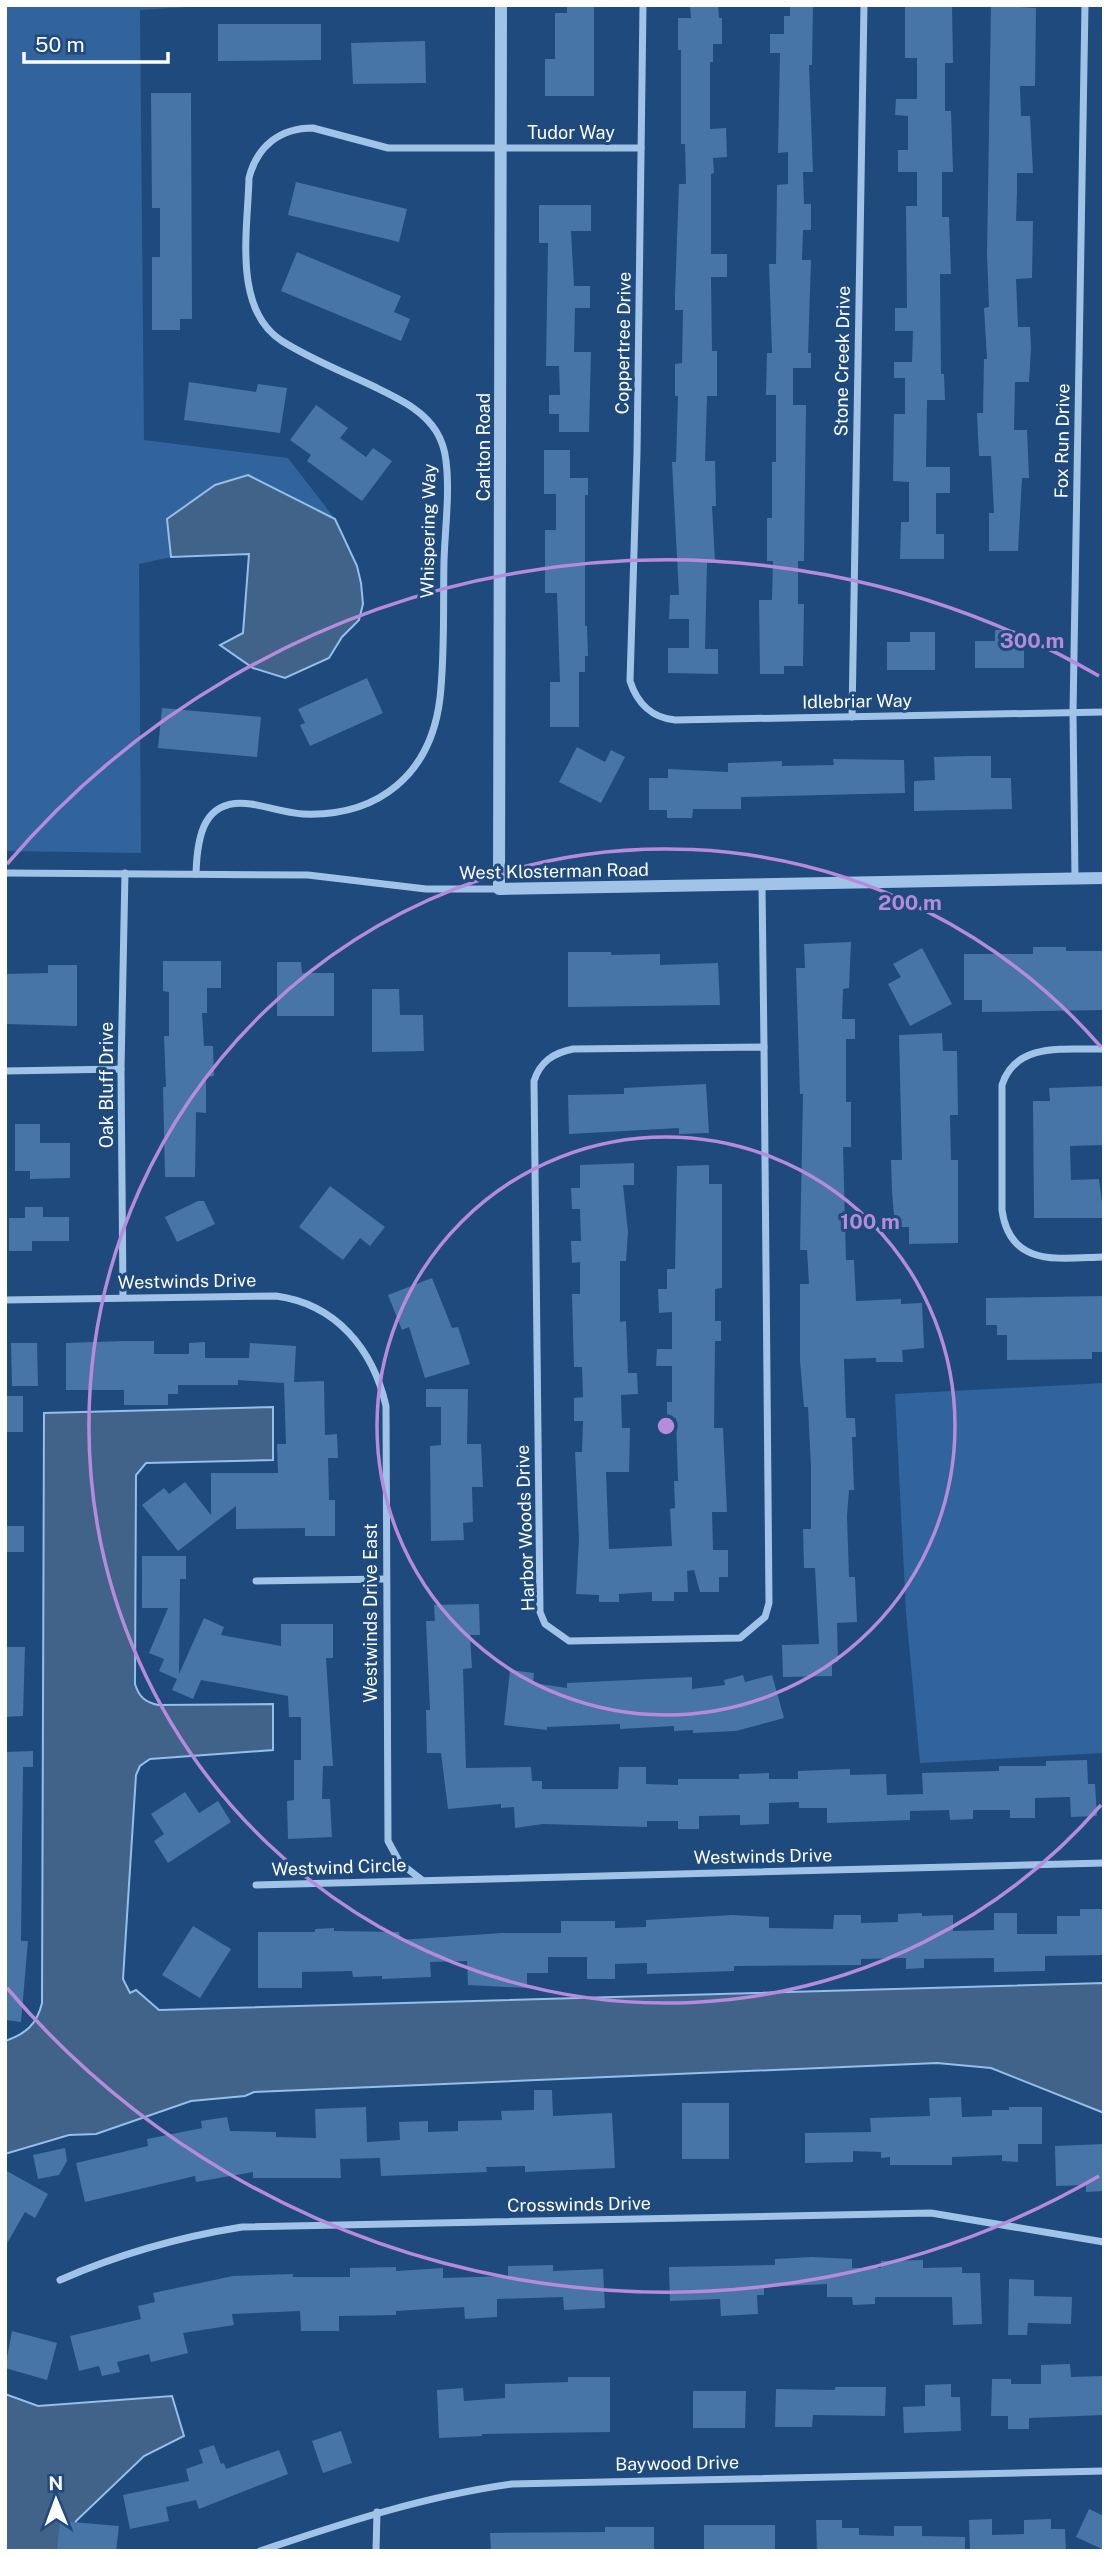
<svg xmlns="http://www.w3.org/2000/svg" width="1109" height="2556" viewBox="0 0 1109 2556" font-family="'Public Sans',sans-serif">
  <style>
    .green { fill: #31649c }
    .water { fill: #426389; stroke: #95bee9; stroke-width: 2 }
    .building { fill: #4775a8 }
    .lines { fill: none; stroke-linecap: round; stroke-linejoin: round }
    .minor { stroke: #a2c3e8; stroke-width: 7 }
    .tertiary { stroke: #a2c3e8; stroke-width: 12 }
    .ring { fill: none; stroke: #b68bdc; stroke-width: 3.5 }
    .labels { text-anchor: middle; dominant-baseline: central; stroke-width: 6; stroke-linejoin: round; paint-order: stroke }
    .street-label { font-size: 18px; fill: #fff; stroke: #1e4a7e }
    .centre { fill: #b68bdc; stroke: #1e4a7e; stroke-width: 3.5 }
    .ring-label { font-size: 21px; text-anchor: middle; font-weight: bold; fill: #b68bdc; stroke: #1e4a7e; stroke-width: 6; stroke-linejoin: round; paint-order: stroke }
  </style>
  <rect width="100%" height="100%" fill="#1e4a7e"/>
  <g class="green">
    <path d="M5,5H220L140,10L144,440L288,458L335,519L248,475L167,518L171,557L139,564L141,853L5,851Z"/>
    <path d="M1104,1383V1753L920,1763L906,1612L895,1394Z"/>
  </g>
  <g class="water">
    <path d="M248,475L335,519L357,566L361,583L363,604L359,620L342,637L329,658L285,678L253,668L220,645L243,633L249,554L171,557L167,519L215,485Z"/>
    <path d="M273,1407V1460L146,1463L136,1475L135,1684C139,1697 145,1702 158,1705L273,1704V1750L150,1759L140,1766L136,1775L123,1979L130,1993L136,1990L159,2010L1104,1983V2113L991,2068L937,2063L254,2092L245,2096L191,2101L96,2134L69,2135L5,2154V2041C26,2034 37,2024 42,2003L44,1413Z"/>
    <path d="M5,2394L38,2406L172,2396L184,2436L144,2456L76,2521L70,2551H5Z"/>
  </g>
  <g class="building">
    <path d="M567,5H594V96H545V59H555V13H567Z"/>
    <path d="M690,5H718L719,18H722V44H713V62H710V129L726,128L727,157L713,158L714,173L711,174V254H727V277H711L712,351H717V396H707L705,461H715L716,506H712L715,562L707,563L705,649H718V674L668,673V648H689V619H669L670,595H679L672,462H676L678,396H675V364L682,363L683,310H675V295L679,184H686L685,144H681V50H678V18H691Z"/>
    <path d="M790,5H813L812,65H809L813,172H803L804,204H811V230H803L802,260H811L808,353H811V368H793V405H806L804,561H798V604H804L803,666H784V674H760L759,600H772L773,561H767V518H772V462H776V395H766L767,353H772L769,264H776L777,185L788,184V152L778,153L780,53H770V34H784V16H790Z"/>
    <path d="M905,5L952,6L953,63H945V111H951L953,172H942V217H949L951,274H940L941,374H944L945,400H927L926,467H950V493H936V534H944V559H900L901,522H909V482L893,481L894,414H905V378H894V362H912L913,331H895V308H907L906,206H917V172H898V150H908V116L895,115L896,99H917V58H905Z"/>
    <path d="M991,5L1036,8L1035,86H1020L1021,116H1030L1033,173H1017V192L1016,221H1033L1032,278L1016,279L1018,327H1030L1031,348L1029,382H1015L1014,430H1027L1029,478H1022L1018,551H989V513H994L991,456H979L977,413H983L984,359H987L984,308L989,307L987,254Z"/>
    <path d="M218,24H321V60L218,61Z"/>
    <path d="M425,41L426,83L353,84L351,43Z"/>
    <path d="M151,93H191L192,319H180V330H152V257H160V208H152Z"/>
    <path d="M296,182L407,209L399,242L288,215Z"/>
    <path d="M539,205H591V231H571L574,286H590V308H575L574,352H591L589,432H559V414H549V395H560L559,366H546L548,243H539Z"/>
    <path d="M297,252L401,296L394,312L410,319L401,341L281,291Z"/>
    <path d="M189,382L256,392L258,384L287,388L280,433L184,420Z"/>
    <path d="M316,405L348,428L340,438L366,457L373,448L392,461L362,501L307,461L311,455L290,440Z"/>
    <path d="M544,450H570V478H588V495H585V626H587L588,656H585V672H579V727H550V682H560L557,593H545V530H556V494H544Z"/>
    <path d="M995,630H1015V640H1024V668H975V641H995Z"/>
    <path d="M910,632H935V670H887V642H910Z"/>
    <path d="M367,678L383,713L310,746L300,725L305,723L298,709Z"/>
    <path d="M162,708L261,717L257,757L158,748Z"/>
    <path d="M577,747L605,762L611,750L625,757L601,803L559,782Z"/>
    <path d="M969,756H991V778H1011L1012,809L914,811V781L935,780L934,757Z"/>
    <path d="M833,759L904,760L905,793L741,797V809H693L692,818H667V810H649V778H668V769L728,772V763L782,761V766L834,765Z"/>
    <path d="M851,942L849,988L843,989L842,1019H855V1039H846V1102H851V1147H843L846,1260H854L856,1301L901,1299V1304L922,1303L924,1348L902,1350L903,1362H876V1358L844,1359L846,1418H855L856,1437H852L854,1490H849L847,1516L849,1577H855L857,1622L837,1623L838,1662H832V1676L783,1677L782,1645L819,1644L815,1568H804L803,1529H811V1468L808,1407H804L800,1361V1284H809L807,1250H800L803,1094H800L796,968H805L804,944Z"/>
    <path d="M1033,947H1066V951H1104V1010L982,1012V1000H964V954H1033Z"/>
    <path d="M922,948L952,1004L910,1026L888,984L901,977L893,964Z"/>
    <path d="M568,952H611V955L660,954V965L718,963L720,1005L568,1007Z"/>
    <path d="M163,961H221V988H207V1013H202L204,1046H213L214,1076L206,1077V1113L196,1112L195,1177H165L163,1087H166L164,1036H169V992L163,991Z"/>
    <path d="M277,962H301L302,973H334V1016H277Z"/>
    <path d="M48,965H77V1026L5,1024V974L48,973Z"/>
    <path d="M372,989H399L400,1015H423L424,1051L372,1052Z"/>
    <path d="M942,1033L943,1051H957L958,1115H950L951,1160H958V1243L909,1244V1227H895L892,1191L891,1160H902L899,1035Z"/>
    <path d="M706,1084L709,1133L679,1134V1128L569,1134L568,1095L624,1094V1088Z"/>
    <path d="M1104,1086V1145L1070,1146L1071,1180L1099,1179L1104,1218H1034L1033,1101H1050L1049,1088Z"/>
    <path d="M15,1124H40V1143H70V1178L30,1179V1171H15Z"/>
    <path d="M634,1163V1185H623L628,1232L626,1261H620V1322L626,1321L628,1373H637L638,1394L621,1395L622,1428H630L629,1472H606L609,1549L672,1546L670,1509L675,1508L674,1481H678L676,1418H667V1402H672V1366H656L657,1349H672V1312L659,1313L658,1289H667V1269H675L677,1166L709,1165V1184H722V1288L715,1289V1321H721V1341H715L714,1428H723L727,1512H712L713,1550H728V1577H719V1592H700L694,1570L687,1571L688,1592H674V1601H652V1592L619,1594V1602H599V1595L576,1594L579,1539L575,1452H582L583,1421H574V1398L583,1397L582,1367H574L572,1294H580V1262L572,1263L571,1241H581L580,1209H572L571,1188H580V1165Z"/>
    <path d="M330,1186L385,1227L370,1246L360,1238L343,1260L299,1227Z"/>
    <path d="M198,1201H204L215,1224L177,1242L165,1217Z"/>
    <path d="M25,1207H43V1217H69V1241H32V1251H9V1218H25Z"/>
    <path d="M432,1278L452,1328L458,1327L470,1364L425,1378L409,1327L402,1330L388,1295Z"/>
    <path d="M1104,1296V1352H1092V1359L1007,1360V1335H997V1325H986V1298Z"/>
    <path d="M124,1341H154V1354H189V1343L205,1342V1358H249L250,1343L296,1346L294,1382L324,1381L325,1435L337,1434L338,1458H328L329,1500H335V1536H305V1528L236,1529V1506L178,1551L142,1505L164,1488L169,1494L185,1482L211,1515V1473H278L277,1444H286L284,1383L238,1380V1385H178V1394H168V1405H124V1390H66V1343Z"/>
    <path d="M11,1343H37L38,1386H12Z"/>
    <path d="M426,1389H468L467,1444H481L483,1487H472L473,1522L463,1523L464,1540L431,1541L430,1446L441,1445V1407H426Z"/>
    <rect x="5" y="1396" width="18" height="36"/>
    <rect x="5" y="1526" width="19" height="26"/>
    <path d="M142,1556H186V1579H180L179,1674L204,1618L224,1627L221,1635L281,1646V1624H333V1658H326L333,1766H323L322,1799H330L332,1837L288,1839L287,1801L294,1800V1760H301V1717H289L288,1696L201,1680L193,1699L172,1690L177,1679L159,1671L164,1659L149,1653L168,1608H142Z"/>
    <path d="M479,1604L480,1635H470L472,1668L463,1669L466,1768L531,1767L532,1781H542V1789H618L619,1767H646V1784L678,1785V1779H739V1774L769,1773V1779H798V1771L850,1769V1775L886,1774L887,1795L923,1794L922,1773L999,1771V1766H1046V1761L1087,1760L1088,1784H1095L1097,1816L1071,1817L1070,1797L1035,1798V1818H1010V1810H973V1819L950,1820L949,1810L910,1811V1820L827,1823V1808H799V1802L769,1803V1824L740,1825V1815L699,1816V1829H678V1821H647V1827L543,1824L515,1828L514,1807L501,1808V1804L448,1809L441,1753H427L426,1710H430L426,1621H435L434,1605Z"/>
    <path d="M5,1647H25L23,1716L5,1717Z"/>
    <path d="M510,1670L534,1673L533,1683L567,1688V1683L692,1677V1689L725,1685L724,1680L743,1675L745,1682L772,1675L784,1718L736,1731L693,1733V1730L674,1731V1726L620,1729V1724L547,1727V1730L504,1725Z"/>
    <path d="M33,1751V1767H23L21,1941H28L21,2022L5,2020V1752Z"/>
    <path d="M185,1792L199,1813L218,1801L231,1822L168,1863L154,1841L164,1834L151,1814Z"/>
    <path d="M1080,1909H1104V1955L1045,1956V1971L994,1972V1958L924,1959V1968L906,1969V1958L861,1959V1965L734,1966V1971L647,1974V1963L615,1964V1979H587V1957H548V1973H527V1988L468,1985L467,1961L430,1962L431,1977L382,1979V1976L353,1977L352,1971L302,1972V1988H258V1932H315V1929L334,1928V1931L399,1932L400,1940L502,1933H561V1921H615V1928L646,1927V1920L733,1915L769,1917V1928L833,1929L834,1915H861V1923L898,1922V1914L922,1913V1916L953,1915V1931L994,1930V1913H1017V1934H1057V1916H1080Z"/>
    <path d="M193,1926L231,1949L200,1998L162,1975Z"/>
    <path d="M534,2090H552L553,2116L612,2113L615,2168L525,2172V2166L486,2167L487,2172L381,2176L380,2158L340,2159L341,2178H253V2172L196,2182L195,2176L85,2202L76,2163L148,2146L147,2139L202,2128L201,2121L227,2117L230,2131L276,2132V2137L316,2138L315,2109L366,2107L367,2142L400,2140L399,2122L428,2121V2132L458,2131V2121L502,2120L501,2111L534,2110Z"/>
    <path d="M961,2097L962,2117L992,2116V2110H1009V2107H1042V2144H1018V2162L1002,2161V2155L952,2157V2165H890V2157L881,2158V2152L853,2151V2162L805,2163V2133L871,2132L870,2118L930,2116L929,2098Z"/>
    <rect x="682" y="2103" width="47" height="56"/>
    <path d="M1104,2144V2191L1086,2192V2185L1056,2186L1055,2146Z"/>
    <path d="M65,2148L67,2161L59,2175L38,2179L33,2155Z"/>
    <path d="M5,2170L48,2194L35,2218L25,2212L5,2247Z"/>
    <path d="M812,2257L852,2259V2268H881V2261L923,2260V2268L962,2267V2273H980L982,2324L953,2325L952,2297H875V2304L853,2305L852,2297H827V2284L764,2287V2295H757L758,2314L721,2316L720,2299L670,2301L669,2267L775,2265V2259Z"/>
    <path d="M553,2265V2271L603,2269L605,2308L564,2310L563,2297L497,2299V2317L465,2319L464,2307L396,2311V2315L339,2316V2331H301L300,2311L232,2314L234,2325L183,2333L188,2353L151,2362L149,2354L117,2362L120,2372L102,2376L99,2366L79,2371L70,2336L141,2319L138,2306L155,2302L153,2293L233,2276L293,2274V2277H350V2268L396,2267V2271L443,2268V2278L508,2276V2266Z"/>
    <path d="M1009,2279L1034,2280V2296L1072,2297L1071,2324L1028,2323L1027,2335H1008Z"/>
    <path d="M12,2331L57,2343L47,2380L5,2368Z"/>
    <path d="M1070,2364L1071,2377L1104,2376V2415L1029,2418V2429H1008V2416H991L992,2379H1011V2384H1041V2365Z"/>
    <path d="M568,2377H610V2432L482,2434V2436L439,2438L437,2390L463,2388L464,2401L505,2398V2384L568,2382Z"/>
    <path d="M951,2384V2397H960L961,2431L904,2433L903,2407L925,2406V2385Z"/>
    <path d="M835,2387H886L885,2416L813,2415L812,2427H775L776,2389L835,2390Z"/>
    <path d="M693,2391H746L745,2428H693Z"/>
    <path d="M341,2431L352,2463L323,2473L312,2441Z"/>
    <path d="M214,2445L221,2464L224,2463L226,2469L279,2450L288,2474L199,2509L196,2500L166,2507L169,2521L130,2529L123,2495L189,2481L186,2469L203,2463L199,2450Z"/>
    <path d="M1089,2509L1104,2516V2550L1076,2537Z"/>
    <path d="M992,2519V2535L1024,2534V2520L1051,2519V2529H1065L1066,2551H970L969,2520Z"/>
    <path d="M816,2520H842V2528H859V2535L894,2536V2526H922V2536L965,2537V2551H817Z"/>
    <path d="M60,2521L119,2526L116,2551H57Z"/>
    <rect x="704" y="2525" width="71" height="26"/>
    <path d="M605,2527H654V2551H491L490,2533L605,2532Z"/>
  </g>
  <g class="lines">
    <g class="minor">
      <path d="M643,5L637,454L630,681C637,703 652,718 675,720L1104,712"/>
      <path d="M852,717L864,5"/>
      <path d="M5,873L308,875L426,889H499"/>
      <path d="M196,874C197,837 203,797 251,804C269,807 286,813 303,814C379,817 431,774 440,698C445,653 443,606 444,561C445,528 450,493 446,461C445,451 441,439 436,431C422,409 400,400 377,388C346,373 312,360 282,341C232,309 248,228 249,178C257,146 280,128 313,128L388,148H641"/>
      <path d="M1075,878L1073,713L1085,5"/>
      <path d="M762,886L764,1047"/>
      <path d="M764,1047L769,1603L765,1617L740,1638L569,1641L545,1624L540,1612L534,1081C540,1062 553,1053 573,1049Z"/>
      <path d="M1104,1049C1066,1050 1016,1041 1002,1085V1210C1010,1268 1059,1258 1104,1257"/>
      <path d="M5,1071L121,1069"/>
      <path d="M123,1297L121,1069L125,873"/>
      <path d="M5,1300L276,1296C336,1304 373,1349 386,1406L388,1841L400,1863L422,1880"/>
      <path d="M256,1581L386,1579"/>
      <path d="M256,1885L1104,1863"/>
      <path d="M60,2280C119,2254 179,2237 242,2227L931,2213L1104,2242"/>
      <path d="M260,2551C343,2523 425,2496 512,2484L1104,2471"/>
      <path d="M376,2551L377,2512"/>
    </g>
    <path class="tertiary" d="M501,5L499,889L1104,878"/>
  </g>
  <g class="ring">
    <circle cx="666" cy="1426" r="289"/>
    <path d="M1101 1805A577 577 0 1 1 1101 1047"/>
    <path d="M1099 2176A866 866 0 0 1 7 1988M7 864A866 866 0 0 1 1099 676"/>
  </g>
  <g class="labels">
    <g class="street-label">
      <text x="571" y="132">Tudor Way</text>
      <text transform="translate(623 343) rotate(-89)">Coppertree Drive</text>
      <text transform="translate(842 361) rotate(-89)">Stone Creek Drive</text>
      <text transform="translate(1062 441) rotate(-89)">Fox Run Drive</text>
      <text transform="translate(483 447) rotate(-90)">Carlton Road</text>
      <text transform="translate(428 531) rotate(-89)">Whispering Way</text>
      <text transform="translate(857 701) rotate(-1)">Idlebriar Way</text>
      <text transform="translate(554 871) rotate(-1)">West Klosterman Road</text>
      <text transform="translate(106 1085) rotate(-90)">Oak Bluff Drive</text>
      <text transform="translate(187 1281) rotate(-1)">Westwinds Drive</text>
      <text transform="translate(525 1528) rotate(-92)">Harbor Woods Drive</text>
      <text transform="translate(370 1613) rotate(-90)">Westwinds Drive East</text>
      <text transform="translate(763 1856) rotate(-1)">Westwinds Drive</text>
      <text transform="translate(339 1867) rotate(-2)">Westwind Circle</text>
      <text transform="translate(579 2204) rotate(-1)">Crosswinds Drive</text>
      <text transform="translate(677 2463) rotate(-1)">Baywood Drive</text>
    </g>
  </g>
  <circle cx="666" cy="1426" r="10" class="centre"/>
  <g class="ring-label">
    <text x="1032" y="648">300 m</text>
    <text x="910" y="910">200 m</text>
    <text x="870" y="1229">100 m</text>
  </g>
  <rect width="1109" height="2556" fill="none" stroke="#ffffff" stroke-width="14"/>
  <g transform="translate(56 2500) rotate(359)" stroke="#1e4a7e" stroke-width="5" paint-order="stroke">
  <path d="M0-5L12 26L0 18L-12 26Z" fill="#ffffff"/>
  <text y="-10" font-size="19" font-weight="bold" text-anchor="middle" fill="#ffffff">N</text>
  </g>
  <path d="M24 52v10h144v-10" fill="none" stroke="#ffffff" stroke-width="3.5"/>
  <text x="35" y="52" font-size="21" fill="#ffffff" stroke="#1e4a7e" stroke-width="5" paint-order="stroke">50 m</text>
</svg>
